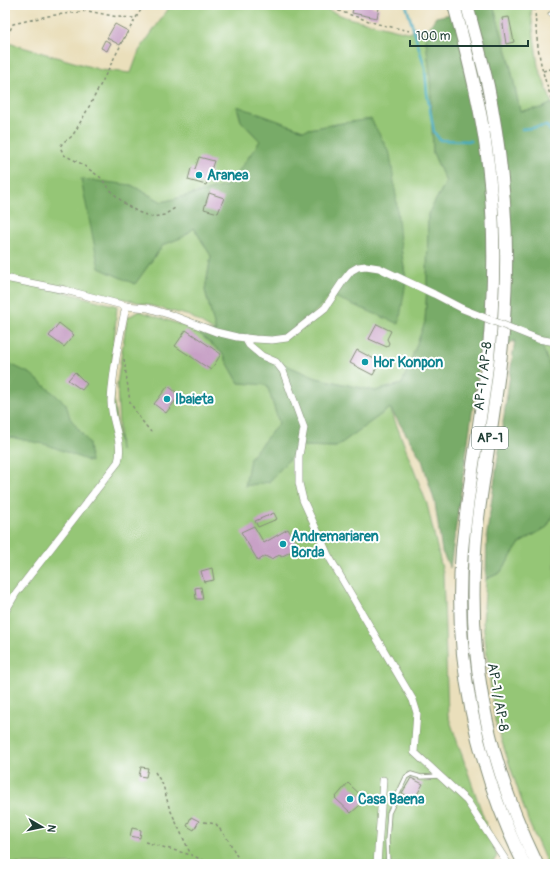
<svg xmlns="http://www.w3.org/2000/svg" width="560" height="869" viewBox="0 0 560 869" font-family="Pangolin,sans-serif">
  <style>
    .green { fill: #95c676; stroke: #5a8255 }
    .forest { fill: #78ab67; stroke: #4c744e }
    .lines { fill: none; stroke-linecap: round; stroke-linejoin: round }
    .stream { stroke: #43acc2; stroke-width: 2.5 }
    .building { fill: #c8a1c6 }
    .service-casing { stroke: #848e78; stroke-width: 5 }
    .minor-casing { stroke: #848e78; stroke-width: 8 }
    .motorway-casing { stroke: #848e78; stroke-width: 14 }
    .path { stroke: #848e78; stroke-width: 1.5; stroke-dasharray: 3 3; stroke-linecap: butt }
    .service { stroke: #fff; stroke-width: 3.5 }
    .minor { stroke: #fff; stroke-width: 7 }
    .motorway { stroke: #fff; stroke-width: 12 }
    .minor-bridge-casing { stroke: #848e78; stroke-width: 8; stroke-linecap: butt }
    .minor-bridge { stroke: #fff; stroke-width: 7 }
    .culture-dot { fill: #0f9aa8; stroke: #fff; stroke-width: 1.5 }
    .labels { text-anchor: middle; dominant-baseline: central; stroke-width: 4; stroke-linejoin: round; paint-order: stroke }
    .shield { fill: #fff; stroke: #627771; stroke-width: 1 }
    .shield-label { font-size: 13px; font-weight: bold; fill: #1f3d34 }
    .culture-label { font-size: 14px; font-weight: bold; fill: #0d838f; stroke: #fff; text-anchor: start }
    .street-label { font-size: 14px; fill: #1f3d34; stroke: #fff }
  </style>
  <rect width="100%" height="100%" fill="#fff"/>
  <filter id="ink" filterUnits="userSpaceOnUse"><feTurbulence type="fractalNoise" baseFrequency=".025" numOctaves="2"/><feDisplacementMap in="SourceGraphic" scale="8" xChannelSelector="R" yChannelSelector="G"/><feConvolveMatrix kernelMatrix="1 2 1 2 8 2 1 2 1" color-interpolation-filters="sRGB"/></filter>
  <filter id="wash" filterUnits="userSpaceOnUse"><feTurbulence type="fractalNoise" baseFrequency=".012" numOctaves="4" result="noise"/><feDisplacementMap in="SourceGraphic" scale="16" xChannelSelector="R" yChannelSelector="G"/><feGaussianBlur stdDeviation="0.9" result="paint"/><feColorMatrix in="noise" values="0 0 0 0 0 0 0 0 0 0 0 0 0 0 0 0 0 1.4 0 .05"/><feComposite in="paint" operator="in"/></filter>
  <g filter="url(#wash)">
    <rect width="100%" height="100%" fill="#eadfbb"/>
    <g class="green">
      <path d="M171,5H315L348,18L411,33L413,30L425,33L430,74L433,153L446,182L428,214L427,286L425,322L402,384L375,391L316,378L260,354L247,339L330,295L406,281L400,241L343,123L303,130L237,107L241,121L260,141L229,185L162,202L131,185L99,268L135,284L163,245L183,237L194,228L211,256L205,290L216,332L190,316L125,299L49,288L117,306L111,381L120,451L117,384L127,318L139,311L194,329L222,353L239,383L267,384L279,423L250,458L301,446L336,447L390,408L427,504L443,573L448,715L497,856L492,864H5V42L101,70L131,73L139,51Z"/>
      <path d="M493,5H533L531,13L538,66L552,103L542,108L520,111L508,55Z"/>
      <path d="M541,346L555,348V380Z"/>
      <path d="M555,512V864H547L529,823L495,721L483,622L486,579L500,573L520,543L547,527Z"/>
    </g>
    <g class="forest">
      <path d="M457,5H493L508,55L520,111L542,108L552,103L555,108V348L542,346L555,380V512L547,527L520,543L500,573L486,579L487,533L515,340L479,364L450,568L442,552L435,503L422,460L390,408L336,447L301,446L269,482L245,486L250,458L279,423L267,385L239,383L222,353L194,329L216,332L205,290L211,256L194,228L183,237L163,245L135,284L99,268L81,179L131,185L162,202L229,185L260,141L241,121L237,106L303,130L343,123L371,119L390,154L396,196L400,241L406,281L399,324L330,295L293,334L272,340L247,339L260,354L316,378L375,391L402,384L425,322L427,286L428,214L446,182L433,153L430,74L425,33L436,17L457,13Z"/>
      <path d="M10,364L31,374L66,404L70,418L89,443L91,462L48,445L5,436V401Z"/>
    </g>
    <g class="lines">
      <g class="stream">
        <path d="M406,5L425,68L427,93L434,132L440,140L471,141"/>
        <path d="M522,129L547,126L555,137"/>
      </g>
    </g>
    <g id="blocks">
      <g class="building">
        <path d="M354,5H366L379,8L377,18L352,13Z"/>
        <path d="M509,17L514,42L506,44L502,18Z"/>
        <path d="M115,24L128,31L120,45L107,38Z"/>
        <path d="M105,40L111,43L107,51L101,48Z"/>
        <path d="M199,157L214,161L206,185L188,180L191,168L195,169Z"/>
        <path d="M209,193L224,198L218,213L204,209Z"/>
        <path d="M59,323L74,335L64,347L49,336Z"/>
        <path d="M377,324L391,331L387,339L389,343L387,347L369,339Z"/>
        <path d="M186,330L221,354L211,370L175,346Z"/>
        <path d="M357,350L380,362L373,375L350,363Z"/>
        <path d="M75,372L87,384L82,390L68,380Z"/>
        <path d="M168,386L180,395L166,413L154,404Z"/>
        <path d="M274,513L277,519L258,527L255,521Z"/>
        <path d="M254,526L264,543L288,529L299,547L281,557L280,555L271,559L265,556L258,561L241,532Z"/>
        <path d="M212,568L214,580L204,582L201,571Z"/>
        <path d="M201,587L203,599H196L195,588Z"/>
        <path d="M141,767L148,768L146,777L139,776Z"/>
        <path d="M411,778L423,784L414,800L402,793Z"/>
        <path d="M348,783L366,800L351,813L335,798Z"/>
        <path d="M191,817L199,821L194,830L187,826Z"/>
        <path d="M132,828L141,830L140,838L130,836Z"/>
      </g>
    </g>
  </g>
  <g filter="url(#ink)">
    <use href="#blocks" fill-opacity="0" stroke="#848e78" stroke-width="1"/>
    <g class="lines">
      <g class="service-casing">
        <g id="service">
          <path d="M550,14H555"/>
          <path d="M388,864L387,841L389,813L406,777L411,774L421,777L439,776"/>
        </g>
      </g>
      <g class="minor-casing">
        <g id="minor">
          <path d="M5,278L65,290L126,306L148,308L171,315L216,332L237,337L255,339L272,340L287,338L325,308L343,281L351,271L358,267L366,266L379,268L434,294L463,309"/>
          <path d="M245,338L249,345L262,356L276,362L283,371L304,428L299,456V483L303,500L328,555L413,700L417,713L414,752L467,801L508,864"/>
          <path d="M538,339L555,342"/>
          <path d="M5,612L16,593L118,462C124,442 111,422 111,401C113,369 119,338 126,306"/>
          <path d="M377,864L383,780"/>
        </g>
      </g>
      <g class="motorway-casing">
        <g id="motorway">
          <path d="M454,5C464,42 474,79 481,118C496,197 496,278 488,358C481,422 468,485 462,550C453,658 476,767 524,864"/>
          <path d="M467,5C474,32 482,59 488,86C502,156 509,229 505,300C503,357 493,414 485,470C482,489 479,508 477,527C465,648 484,755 537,864"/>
        </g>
      </g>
      <g class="path">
        <path d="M144,5C120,42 103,83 81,121C78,126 75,133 71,137C66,141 64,140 60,147L64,155L80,163L100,177L113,193L126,205L138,212L152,217L164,215L175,208"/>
        <path d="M321,5L378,24L410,31"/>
        <path d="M551,8L535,6C536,43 540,73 555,106"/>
        <path d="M5,41L13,24L48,16L88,11L118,17L135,18"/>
        <path d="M543,71L555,68"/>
        <path d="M124,359L130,402L139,417L151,432"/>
        <path d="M155,772L163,785L169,807L191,855L212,864"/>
        <path d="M204,822L216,824L229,841L241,864"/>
        <path d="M145,842L191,855"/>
      </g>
      <use href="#service" class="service"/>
      <use href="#minor" class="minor"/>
      <use href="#motorway" class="motorway"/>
      <g class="minor-bridge-casing">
        <path id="minor-bridge" d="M463,309L538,339"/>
      </g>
      <use href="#minor-bridge" class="minor-bridge"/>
    </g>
  </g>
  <g class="culture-dot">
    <circle cx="199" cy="175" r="4"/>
    <circle cx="365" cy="362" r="4"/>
    <circle cx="167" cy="399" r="4"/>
    <circle cx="283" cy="544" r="4"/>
    <circle cx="350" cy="799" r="4"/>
  </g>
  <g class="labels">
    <rect class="shield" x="472" y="427" width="36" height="22" rx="3"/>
    <g class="shield-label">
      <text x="490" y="438">AP-1</text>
    </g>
    <g class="culture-label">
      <text x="207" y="175">Aranea</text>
      <text x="373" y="362">Hor Konpon</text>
      <text x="175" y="399">Ibaieta</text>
      <text x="291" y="536">Andremariaren<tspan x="291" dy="16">Borda</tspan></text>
      <text x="358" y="799">Casa Baena</text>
    </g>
    <g class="street-label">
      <text transform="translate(483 376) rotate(-83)">AP-1 / AP-8</text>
      <text transform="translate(498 697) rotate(80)">AP-1 / AP-8</text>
    </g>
  </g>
  <rect width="560" height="869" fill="none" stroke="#fff" stroke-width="20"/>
  <g transform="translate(42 827) rotate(99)" stroke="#ffffff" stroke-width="3" paint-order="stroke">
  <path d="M0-3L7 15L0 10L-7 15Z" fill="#1f3d34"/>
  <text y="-6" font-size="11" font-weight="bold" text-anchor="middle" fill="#1f3d34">N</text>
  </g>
  <path d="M410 40v6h118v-6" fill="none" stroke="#1f3d34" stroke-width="2"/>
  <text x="416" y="40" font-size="12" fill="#1f3d34" stroke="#ffffff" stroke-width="3" paint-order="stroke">100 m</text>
</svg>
